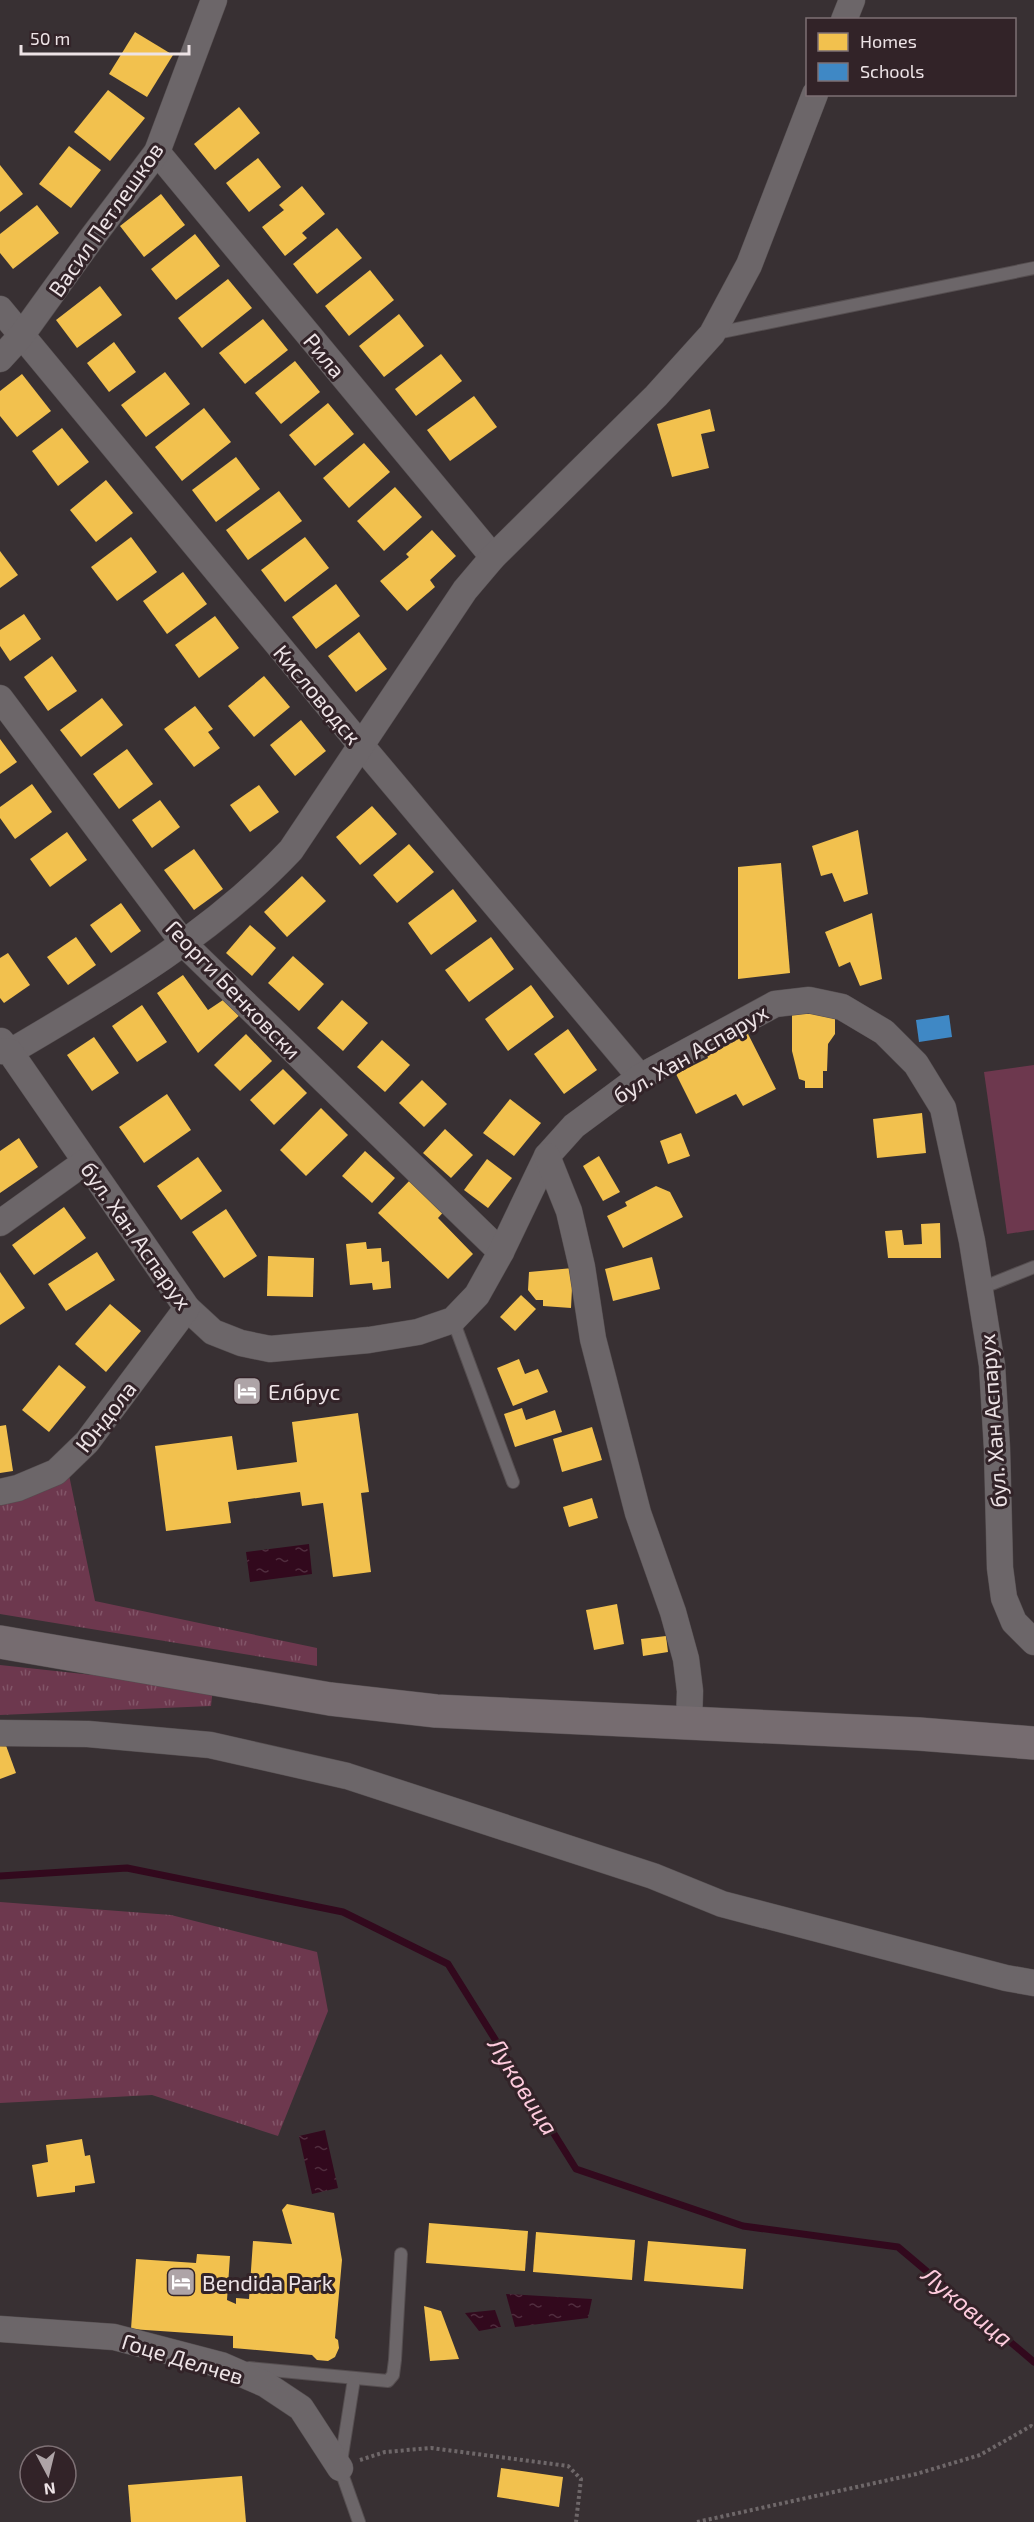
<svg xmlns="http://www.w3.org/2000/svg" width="1034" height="2522" viewBox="0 0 1034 2522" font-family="'Exo 2',sans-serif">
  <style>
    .grass { fill: url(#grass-tufts) }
    .pitch { fill: #6d384e }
    .water { fill: url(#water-ripples) }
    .homes { fill: #f2c14e }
    .schools { fill: #3f88c5 }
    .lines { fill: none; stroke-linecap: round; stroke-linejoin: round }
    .stream { stroke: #32091d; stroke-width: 7 }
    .lane-casing { stroke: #554e50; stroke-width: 14 }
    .street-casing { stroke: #554e50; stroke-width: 27 }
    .secondary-casing { stroke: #554e50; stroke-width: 34 }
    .path { stroke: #6e6769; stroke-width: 4; stroke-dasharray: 3 3; stroke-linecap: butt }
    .lane { stroke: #6c6669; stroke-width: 12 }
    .street { stroke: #6c6669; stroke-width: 26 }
    .secondary { stroke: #766c70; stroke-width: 33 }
    .labels { text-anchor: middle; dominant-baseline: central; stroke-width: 6; stroke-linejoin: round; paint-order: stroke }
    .street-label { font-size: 22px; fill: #ede3e6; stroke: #322328 }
    .poi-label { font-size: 22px; fill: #ede3e6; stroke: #322328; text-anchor: start }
    .water-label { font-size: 24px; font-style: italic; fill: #fecbdd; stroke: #322328 }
  </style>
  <defs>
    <pattern id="grass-tufts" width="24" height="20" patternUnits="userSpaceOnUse" patternTransform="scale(1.5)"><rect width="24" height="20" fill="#6d384e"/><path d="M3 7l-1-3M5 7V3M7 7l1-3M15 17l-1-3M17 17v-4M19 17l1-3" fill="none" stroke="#825568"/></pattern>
    <pattern id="water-ripples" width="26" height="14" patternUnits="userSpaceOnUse" patternTransform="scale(1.5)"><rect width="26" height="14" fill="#32091d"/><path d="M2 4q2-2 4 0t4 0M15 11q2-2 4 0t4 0" fill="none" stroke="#502d3e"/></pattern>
  </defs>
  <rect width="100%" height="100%" fill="#383033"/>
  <g class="grass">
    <path d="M69,1475L95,1601L317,1648V1666L0,1614V1497Z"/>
    <path d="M0,1665L213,1688L211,1706L0,1715Z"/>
    <path d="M0,1902L171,1915L317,1952L328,2011L278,2136L152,2095L0,2103Z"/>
  </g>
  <path class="pitch" d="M1034,1065V1230L1007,1234L984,1072Z"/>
  <g class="water">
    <path d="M309,1544L312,1574L250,1582L246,1552Z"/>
    <path d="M325,2130L338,2188L312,2194L299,2136Z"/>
    <path d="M506,2294L592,2299L588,2318L515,2327Z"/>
    <path d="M495,2310L501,2327L479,2331L465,2313Z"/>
  </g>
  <g class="homes">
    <path d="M135,32L173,55L147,97L109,74Z"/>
    <path d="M108,90L145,118L110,161L74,132Z"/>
    <path d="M239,107L260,133L215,170L194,144Z"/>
    <path d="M69,146L101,170L71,208L39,184Z"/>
    <path d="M258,158L281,187L249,212L226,183Z"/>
    <path d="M0,165L23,194L0,212Z"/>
    <path d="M302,186L325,214L302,233L307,238L285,256L262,227L284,210L279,205Z"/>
    <path d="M161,194L185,225L144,257L120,226Z"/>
    <path d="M37,205L59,233L13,269L0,253V234Z"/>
    <path d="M337,228L362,258L317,294L293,264Z"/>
    <path d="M195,234L220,266L176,300L151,269Z"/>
    <path d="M370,270L394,300L349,336L325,306Z"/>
    <path d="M228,279L252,308L202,348L178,318Z"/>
    <path d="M100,286L122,315L77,348L56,320Z"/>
    <path d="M399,314L424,346L384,377L359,346Z"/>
    <path d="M263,319L288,350L245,384L219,353Z"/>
    <path d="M114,342L136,372L109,392L87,363Z"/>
    <path d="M441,354L462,381L416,416L395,389Z"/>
    <path d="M295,361L320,392L281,424L255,393Z"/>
    <path d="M165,372L190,404L146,437L121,405Z"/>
    <path d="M22,374L51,411L17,437L0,416V391Z"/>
    <path d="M474,396L497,427L450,461L427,430Z"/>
    <path d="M328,403L354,434L315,466L289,435Z"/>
    <path d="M204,408L231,442L182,481L155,447Z"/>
    <path d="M710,409L715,431L701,434L709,468L672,477L657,424Z"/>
    <path d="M62,428L89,462L58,486L32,451Z"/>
    <path d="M364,443L390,472L349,508L323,478Z"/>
    <path d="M236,457L260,489L216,522L192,490Z"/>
    <path d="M106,480L133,513L96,542L70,510Z"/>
    <path d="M395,487L422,517L384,551L357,521Z"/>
    <path d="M279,491L302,521L248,560L226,530Z"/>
    <path d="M432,530L456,556L430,580L435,587L407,611L380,581L409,557L406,554Z"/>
    <path d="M131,537L157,572L117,601L91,567Z"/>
    <path d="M305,537L329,568L285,602L261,570Z"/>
    <path d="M0,551L18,575L0,588Z"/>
    <path d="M183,572L207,604L167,634L143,601Z"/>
    <path d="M336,584L360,616L316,649L292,617Z"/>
    <path d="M24,614L41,639L10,661L0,646V630Z"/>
    <path d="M215,616L239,648L199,678L175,645Z"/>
    <path d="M359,632L387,669L356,692L328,656Z"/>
    <path d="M52,656L77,691L48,711L24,677Z"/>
    <path d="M264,676L290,707L254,737L228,706Z"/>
    <path d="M102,698L123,725L81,757L60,730Z"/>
    <path d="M195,706L213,729L208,732L220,748L194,767L164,729Z"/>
    <path d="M301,720L326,751L295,776L270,745Z"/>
    <path d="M0,739L17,762L0,774Z"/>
    <path d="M127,749L153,784L119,809L93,774Z"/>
    <path d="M32,784L52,812L15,839L0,818V807Z"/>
    <path d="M259,785L279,812L250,832L230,805Z"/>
    <path d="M160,800L180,827L152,848L132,820Z"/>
    <path d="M372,806L397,834L360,865L336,837Z"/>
    <path d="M858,830L868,894L844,902L832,873L821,876L812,846Z"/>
    <path d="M67,832L87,860L50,887L30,859Z"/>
    <path d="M409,844L434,872L397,903L373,875Z"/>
    <path d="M194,849L223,889L194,910L164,870Z"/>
    <path d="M781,863L790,973L738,979V867Z"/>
    <path d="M302,876L326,901L287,937L264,912Z"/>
    <path d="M453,889L477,921L431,955L408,923Z"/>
    <path d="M121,903L141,931L111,953L90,925Z"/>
    <path d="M872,913L882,979L860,986L850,962L839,967L825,932Z"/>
    <path d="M250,925L276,948L252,976L226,953Z"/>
    <path d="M76,937L96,965L68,985L47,957Z"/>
    <path d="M491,937L514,969L469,1002L445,970Z"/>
    <path d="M8,953L30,985L4,1003L0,998V958Z"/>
    <path d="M293,956L324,984L299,1011L268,983Z"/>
    <path d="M183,975L208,1010L229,996L243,1012L198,1053L157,993Z"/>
    <path d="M531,985L554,1017L508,1051L485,1019Z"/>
    <path d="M342,1000L368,1023L343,1051L317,1028Z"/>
    <path d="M142,1005L167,1042L137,1062L112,1026Z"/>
    <path d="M792,1014H835V1034L828,1044L827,1071H823V1088H805V1081L799,1079L792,1051Z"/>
    <path d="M568,1029L597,1070L564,1094L534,1054Z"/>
    <path d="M746,1030L776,1089L743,1106L736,1094L696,1114L676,1074L708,1058L705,1051Z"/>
    <path d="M246,1034L272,1061L240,1091L214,1065Z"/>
    <path d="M94,1037L119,1073L92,1091L67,1055Z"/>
    <path d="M382,1040L410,1065L385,1092L357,1067Z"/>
    <path d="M283,1069L307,1093L274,1125L250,1100Z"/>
    <path d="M422,1080L447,1104L424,1127L399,1103Z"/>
    <path d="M167,1094L191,1130L144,1163L119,1127Z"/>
    <path d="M510,1099L541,1123L514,1156L483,1133Z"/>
    <path d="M321,1108L348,1135L306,1176L280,1150Z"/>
    <path d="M922,1113L926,1153L877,1158L873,1119Z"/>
    <path d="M445,1129L473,1155L451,1178L423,1153Z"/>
    <path d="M681,1133L690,1156L668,1164L660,1141Z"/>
    <path d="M19,1138L38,1167L0,1193V1151Z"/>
    <path d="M365,1151L395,1178L372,1203L342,1176Z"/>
    <path d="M599,1156L620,1192L603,1201L583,1166Z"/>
    <path d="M198,1157L222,1191L181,1220L157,1186Z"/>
    <path d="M487,1159L512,1178L488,1208L464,1190Z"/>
    <path d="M414,1176L448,1207L438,1218L473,1254L448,1279L378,1213Z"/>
    <path d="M656,1186L670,1192L683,1217L623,1248L607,1216L627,1206L625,1202Z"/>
    <path d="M64,1207L86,1238L34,1275L12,1245Z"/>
    <path d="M226,1209L257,1256L224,1278L192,1232Z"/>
    <path d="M940,1223L941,1258H888L885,1231L902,1230L904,1245L922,1244L921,1224Z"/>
    <path d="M366,1242L367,1249L381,1248L382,1262L389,1261L391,1288L373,1290L372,1283L350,1285L346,1244Z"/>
    <path d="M97,1252L115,1280L66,1311L48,1284Z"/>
    <path d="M268,1256L314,1258L313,1297L267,1296Z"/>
    <path d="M652,1257L660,1289L613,1301L605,1269Z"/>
    <path d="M573,1268L571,1308L543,1306V1300H536L528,1290L529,1272Z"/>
    <path d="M0,1272L25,1308L0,1325Z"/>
    <path d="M521,1295L536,1309L515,1331L500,1317Z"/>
    <path d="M110,1304L141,1331L106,1372L75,1344Z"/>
    <path d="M519,1359L525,1374L538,1369L548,1392L513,1406L497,1368Z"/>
    <path d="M59,1365L86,1387L49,1432L22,1410Z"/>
    <path d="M522,1408L526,1420L555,1410L562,1432L515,1447L504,1414Z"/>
    <path d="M358,1413L369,1492L361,1493L371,1572L333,1577L323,1503L302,1506L300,1492L228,1502L231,1523L166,1531L155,1446L232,1436L237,1470L297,1462L292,1422Z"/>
    <path d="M6,1425L13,1471L0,1473V1426Z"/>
    <path d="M592,1427L602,1460L562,1472L553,1439Z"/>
    <path d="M592,1498L598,1518L569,1527L563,1507Z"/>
    <path d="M617,1604L624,1644L594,1650L586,1610Z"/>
    <path d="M666,1636L668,1652L643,1656L641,1639Z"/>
    <path d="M4,1740L16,1773L0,1779V1742Z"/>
    <path d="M82,2139L85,2156L90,2155L95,2183L75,2186V2192L37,2197L32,2165L48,2162L46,2145Z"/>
    <path d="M287,2204L334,2213L342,2260L335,2338L338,2340L339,2348L335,2357L328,2361L317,2360L312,2355L233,2348V2336L131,2329L136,2259L196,2263L197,2254L230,2256L227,2300L236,2304V2298L249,2299L253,2241L292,2244L282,2210Z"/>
    <path d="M429,2223L528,2231L525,2271L426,2263Z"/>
    <path d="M536,2232L635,2240L632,2280L533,2272Z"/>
    <path d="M648,2241L746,2249L743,2289L644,2281Z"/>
    <path d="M424,2306L441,2311L459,2359L430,2361Z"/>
    <path d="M501,2468L563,2477L559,2507L497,2497Z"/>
    <path d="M242,2476L246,2522H131L128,2485Z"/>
  </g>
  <path class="schools" d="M949,1015L952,1037L919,1042L916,1020Z"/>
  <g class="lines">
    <path class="stream" d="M0,1876L127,1868L343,1912L448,1964L576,2169L743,2226L898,2247L1034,2362"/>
    <g class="lane-casing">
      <g id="lane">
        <path d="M712,334L1034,268"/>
        <path d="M979,1289L1034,1267"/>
        <path d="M453,1320L513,1482"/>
        <path d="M249,2368L388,2381L393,2375L395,2360L401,2254"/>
        <path d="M354,2379L340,2468L359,2522"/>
      </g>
    </g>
    <g class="street-casing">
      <g id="street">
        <path d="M844,20L852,0"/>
        <path d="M157,152L493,557"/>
        <path d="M0,309L360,744L640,1077"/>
        <path d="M0,359L21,336L91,239L157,152L214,0"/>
        <path d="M0,698L184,944L501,1252"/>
        <path d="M1,1041L10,1052C110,993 211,935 291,850L465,590L493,557L656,396L712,334L749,265L815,94"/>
        <path d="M0,1051L10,1052L187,1308L213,1332L241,1343L270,1349L369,1340L418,1332L453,1320L477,1295L501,1252L547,1156L574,1126L640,1077L775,1004L809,1000L842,1007L884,1032L916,1064L943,1108L972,1241L992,1365L997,1449L1000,1568L1004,1598L1014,1622L1034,1642"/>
        <path d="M547,1156L569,1211L582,1267L593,1339L638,1513L673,1612L686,1659L690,1691L689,1723"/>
        <path d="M0,1223L85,1162"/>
        <path d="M0,1492L18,1488L56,1472L87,1442L187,1308"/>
        <path d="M0,1733L88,1734L210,1745L347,1776L653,1876L722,1904L1006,1978L1034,1983"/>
        <path d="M0,2329L114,2337L221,2365L265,2384L301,2408L340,2468"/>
      </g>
    </g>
    <g class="secondary-casing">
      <path id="secondary" d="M0,1642L330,1699L436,1711L919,1734L1034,1743"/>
    </g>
    <g class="path">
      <path d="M360,2460L385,2452L431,2448L568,2466L581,2479L576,2522"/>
      <path d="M697,2522L916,2474L980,2455L1031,2426L1034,2428"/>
    </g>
    <use href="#lane" class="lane"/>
    <use href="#street" class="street"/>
    <use href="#secondary" class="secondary"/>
  </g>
  <defs>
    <g id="hotel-square" transform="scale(1.5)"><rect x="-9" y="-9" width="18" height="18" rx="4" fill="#aea4a7" stroke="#322328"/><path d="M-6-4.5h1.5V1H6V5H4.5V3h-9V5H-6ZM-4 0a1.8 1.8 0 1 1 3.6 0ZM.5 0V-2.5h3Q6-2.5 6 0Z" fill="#fff"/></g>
  </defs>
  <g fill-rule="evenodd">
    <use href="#hotel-square" x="247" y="1391"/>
    <use href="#hotel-square" x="181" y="2282"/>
  </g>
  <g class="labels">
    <g class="street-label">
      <text transform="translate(105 219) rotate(-55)">Васил Петлешков</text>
      <text transform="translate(325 355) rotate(50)">Рила</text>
      <text transform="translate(318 694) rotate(50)">Кисловодск</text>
      <text transform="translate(234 989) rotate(46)">Георги Бенковски</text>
      <text transform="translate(690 1053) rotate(-30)">бул. Хан Аспарух</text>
      <text transform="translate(137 1235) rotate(55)">бул. Хан Аспарух</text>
      <text transform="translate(105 1416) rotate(-52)">Юндола</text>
      <text transform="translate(992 1421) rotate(-94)">бул. Хан Аспарух</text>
      <text transform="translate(183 2358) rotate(17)">Гоце Делчев</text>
    </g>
    <g class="poi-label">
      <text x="268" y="1391">Елбрус</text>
      <text x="202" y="2282">Bendida Park</text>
    </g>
    <g class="water-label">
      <text transform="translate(524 2086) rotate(58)">Луковица</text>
      <text transform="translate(968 2306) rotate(40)">Луковица</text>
    </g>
  </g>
  <rect x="806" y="18" width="210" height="78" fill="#322328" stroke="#7d7074" stroke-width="1.5"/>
  <rect x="818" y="33" width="30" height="18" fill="#f2c14e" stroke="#7d7074" stroke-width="1.5"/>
  <text x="860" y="48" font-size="18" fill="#ede3e6">Homes</text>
  <rect x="818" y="63" width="30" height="18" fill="#3f88c5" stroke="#7d7074" stroke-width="1.5"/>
  <text x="860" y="78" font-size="18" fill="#ede3e6">Schools</text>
  <g transform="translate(48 2474) rotate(173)"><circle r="28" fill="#322328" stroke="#7d7074" stroke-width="1.5"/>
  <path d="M0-4.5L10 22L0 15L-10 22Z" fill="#aea4a7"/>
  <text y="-9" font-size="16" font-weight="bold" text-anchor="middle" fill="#ede3e6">N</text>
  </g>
  <path d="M21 45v9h168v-9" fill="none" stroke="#ede3e6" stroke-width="3"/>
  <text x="30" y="45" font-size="18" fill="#ede3e6" stroke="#322328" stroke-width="4.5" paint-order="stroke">50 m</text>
</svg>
